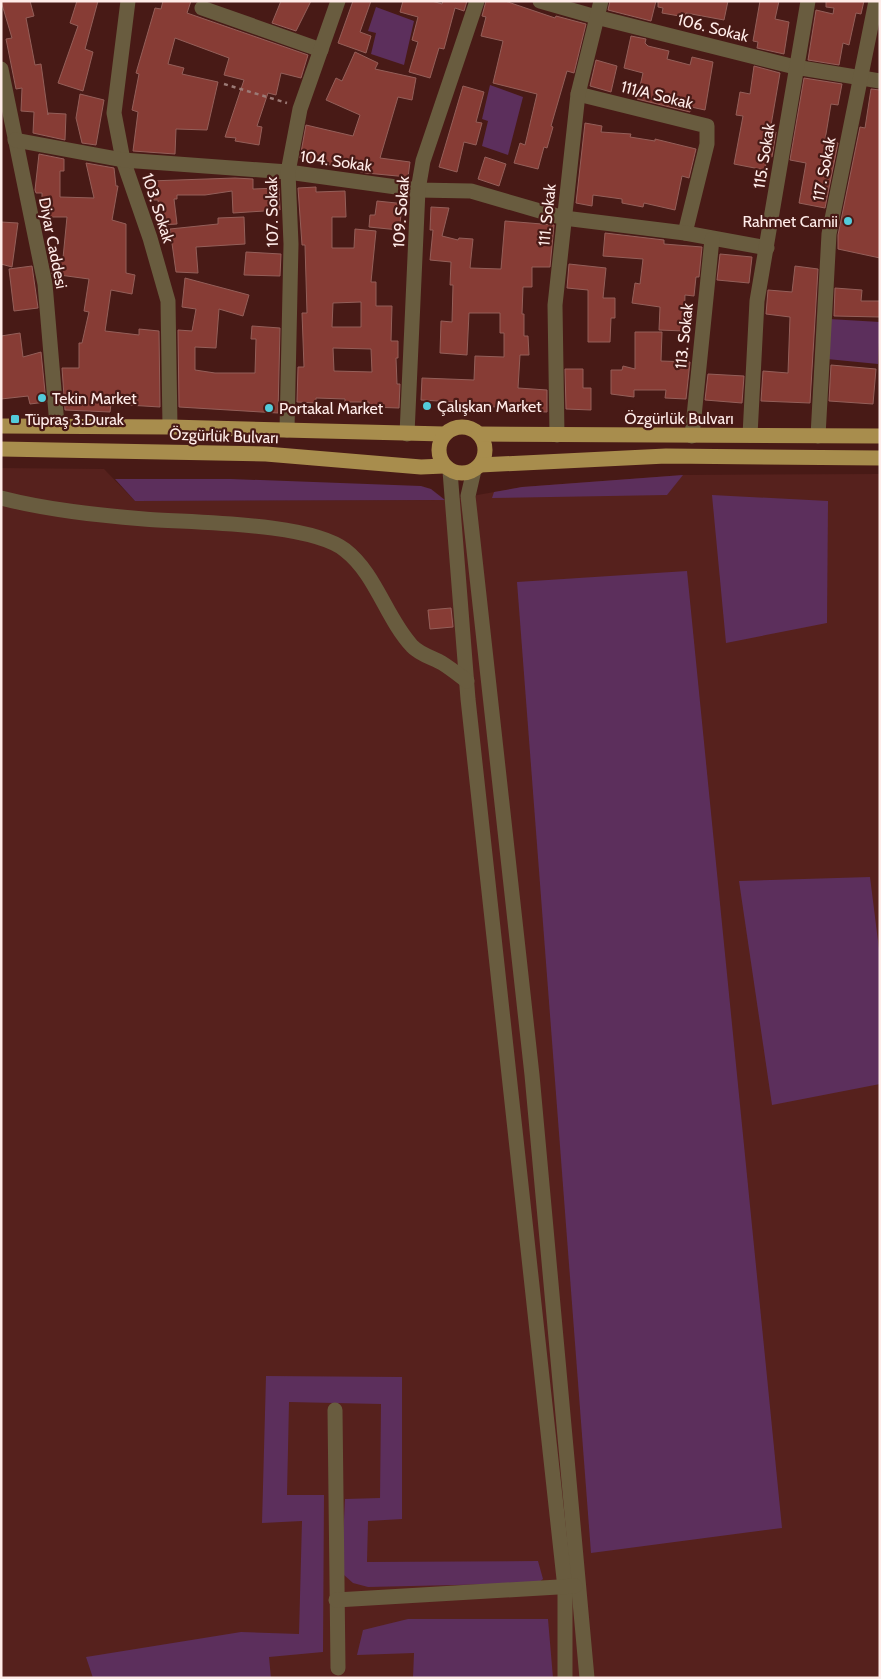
<svg xmlns="http://www.w3.org/2000/svg" width="881" height="1679" viewBox="0 0 881 1679" font-family="Cabin,sans-serif">
  <style>
    .built { fill: #56211d }
    .green { fill: #5c2f5c }
    .building { fill: #873c35; stroke: #945f59; fill-rule: evenodd }
    .lines { fill: none; stroke-linecap: round; stroke-linejoin: round }
    .path { stroke: #9b7a76; stroke-width: 2.5; stroke-dasharray: 4 4; stroke-linecap: butt }
    .minor { stroke: #695c3f; stroke-width: 15 }
    .major { stroke: #a88d4d; stroke-width: 15 }
    .poi-dot { fill: #53cbda; stroke: #481a16; stroke-width: 2 }
    .labels { text-anchor: middle; dominant-baseline: central; stroke-width: 4.5; stroke-linejoin: round; paint-order: stroke }
    .street-label { font-size: 16px; fill: #ffece9; stroke: #481a16 }
    .poi-label { font-size: 16px; fill: #ffece9; stroke: #481a16; text-anchor: start }
  </style>
  <rect width="100%" height="100%" fill="#481a16"/>
  <path class="built" d="M1,468L104,469L135,501L449,500L522,487L683,475L880,474V1678H1Z"/>
  <g class="green">
    <path d="M376,7L414,21L404,65L371,54L376,33L368,31Z"/>
    <path d="M490,85L523,97L508,155L482,146L488,121L482,119Z"/>
    <path d="M829,319L880,322L878,364L827,359Z"/>
    <path d="M683,475L667,495L492,498L494,492L522,487Z"/>
    <path d="M115,479H231L421,486L431,489L445,500L135,501Z"/>
    <path d="M712,495L828,501L827,623L726,643Z"/>
    <path d="M687,571L782,1528L591,1553L517,582Z"/>
    <path d="M870,877L880,957V1084L772,1105L739,881Z"/>
    <path d="M266,1376L402,1377V1519L368,1521L367,1562L538,1561L543,1579L538,1583L368,1587L353,1583L344,1575L342,1560L345,1499L380,1498L381,1404L289,1402L287,1495H324L323,1652L269,1657L271,1678H93L86,1657L241,1632L299,1634L302,1521L262,1523Z"/>
    <path d="M408,1619H548L553,1678H413L414,1653L357,1655L363,1630Z"/>
  </g>
  <g class="building">
    <path d="M1,1H30L34,16L26,18L35,65L41,64L48,115V113L66,114L65,140L33,133L34,112L21,111L22,88L16,89L6,39L12,38Z"/>
    <path d="M77,1H98L85,49L93,52L83,91L58,83L78,26L70,23Z"/>
    <path d="M163,1H191L187,13L308,55L301,78L281,73L276,95L268,93L257,126L262,127L259,145L235,141L236,138L225,137L244,80L224,75L229,58L175,38L168,64L184,68L182,74L218,82L207,130L176,129L175,154L133,151L138,112L132,110L139,74L136,73L155,8L161,9Z"/>
    <path d="M281,1H311L296,31L272,23Z"/>
    <path d="M353,1H371L360,32L371,36L366,53L338,43Z"/>
    <path d="M403,1H432L442,4L443,1H467L464,11L455,8L444,49L439,48L430,78L409,72L418,42L412,40L418,17L400,12Z"/>
    <path d="M486,1H505L555,18L556,16L586,24L574,73L567,71L551,126L553,127L547,148L544,147L538,169L514,163L520,143L525,145L537,94L493,83L503,41L481,36L486,17L482,16Z"/>
    <path d="M610,1H656L651,21L608,10Z"/>
    <path d="M658,1H728L724,20L686,13L685,17L662,13L663,8L658,7Z"/>
    <path d="M760,1H779L775,19L789,22L784,54L757,48L758,42L753,41Z"/>
    <path d="M826,1H864L861,14L856,13L849,45L843,43L839,65L808,60L816,10L833,14L834,8L826,7Z"/>
    <path d="M631,36L646,39L645,43L648,46L669,51L667,59L690,65L692,57L713,62L705,110L691,107L690,112L637,99L643,73L624,68Z"/>
    <path d="M355,52L378,63L375,69L416,78L412,100L398,97L380,158L410,162L408,177L366,173L300,158L306,125L353,136L360,115L326,100L336,78L342,81Z"/>
    <path d="M596,60L617,66L611,92L590,86Z"/>
    <path d="M754,66L780,73L770,131L776,132L772,157L767,156L765,170L734,164L743,116L736,115L740,92L750,94Z"/>
    <path d="M804,78L842,84L838,105L831,104L825,140L838,143L825,208L799,203L806,163L790,160Z"/>
    <path d="M463,86L484,92L476,122L482,123L476,145L464,142L457,172L439,167Z"/>
    <path d="M871,89L880,90V258L838,249V235L860,127L865,128Z"/>
    <path d="M80,94L104,100L96,145L82,143L76,118Z"/>
    <path d="M585,123L602,126L601,132L631,134L630,137L655,141V139L696,149L689,178L682,176L675,210L644,203L643,207L622,203V199L593,195L592,206L576,203Z"/>
    <path d="M39,154L64,159V171H60V197L94,198L86,163L114,168L116,186H118L112,220L126,224V273L135,275L132,294L111,290L105,331L139,335V329L159,331L160,407L111,404L110,412L65,410L62,368H79V343H82L89,312L84,311L89,279L52,274L49,256L63,258L67,217H42V193H36L35,190Z"/>
    <path d="M485,157L506,164L499,186L478,179Z"/>
    <path d="M235,178L253,179V189L279,188L280,210L233,213L232,191L205,195H177V199H174L177,224L161,225L158,200H150L149,181Z"/>
    <path d="M316,187V192L345,191L346,217H332V248H354L355,229L376,231L371,282H376V306H392L391,341H398V358H396L397,384H400L399,408L369,407V402H345V399L316,398V403L297,402L298,367H304L302,313H307L305,245H302L298,188ZM361,302V327H332L333,303ZM333,348L371,349L372,372L334,371Z"/>
    <path d="M377,201L406,204L404,216L401,215L399,230L369,227L370,215H375Z"/>
    <path d="M431,207L449,208L442,236L458,240L459,238L473,239L470,268L501,269L505,221L554,225L550,267H532V287H523L522,314H524V336H528L529,355H520L518,388L547,390V412L522,411V408L473,406V403L421,400L422,378L474,380L475,356L504,357V333H500V313H469L467,355L440,353L441,321L452,322L453,285H450L451,262L430,260L433,230H430Z"/>
    <path d="M244,217L245,244L196,247L198,273L176,272L170,229L218,224V218Z"/>
    <path d="M1,222L18,223L12,267L1,264Z"/>
    <path d="M605,233L664,240V244L702,247L699,277H696L694,296L685,295L684,331L659,330L660,307L632,303L635,283L640,284L643,259L603,256Z"/>
    <path d="M246,252L281,254L280,276L244,275Z"/>
    <path d="M720,254L752,257L749,283L717,280Z"/>
    <path d="M569,264L606,268L603,298H615V318H611L610,342H588V290L567,288Z"/>
    <path d="M32,266L38,308L14,311L9,269Z"/>
    <path d="M795,266L818,269L810,403L761,401L763,371L788,373L790,317L766,314L768,290L792,292Z"/>
    <path d="M185,278L249,295L243,316L219,309L216,348L195,347V370L215,373H255L256,339H251L252,326L280,328L278,413L179,407L178,330L192,331L196,309L182,307Z"/>
    <path d="M835,288L862,290L861,301H880V317L834,316Z"/>
    <path d="M635,332H662L661,361L690,362L686,399L665,398L666,390H634V397L611,394V370H622L623,366L635,369Z"/>
    <path d="M20,333L23,357L41,352L46,402L30,404L28,396L1,399V336Z"/>
    <path d="M831,365L876,369L873,404L829,401Z"/>
    <path d="M565,369H583V388H591V410L566,409Z"/>
    <path d="M708,374L744,376L742,403L705,400Z"/>
    <path d="M451,608L453,627L430,629L428,610Z"/>
  </g>
  <g class="lines">
    <path class="path" d="M224,84L287,103"/>
    <g class="minor">
      <path d="M128,1L114,113L123,160L150,238L168,301L170,427"/>
      <path d="M540,1L596,17L795,67L880,81"/>
      <path d="M202,8L321,50"/>
      <path d="M1,69L45,284L57,425"/>
      <path d="M578,94L707,126V144L685,233"/>
      <path d="M15,140L123,160L288,172L418,190L471,191L564,218L685,233L767,248"/>
      <path d="M287,430L291,244L288,172L300,109L338,1"/>
      <path d="M407,434L418,190L423,161L477,1"/>
      <path d="M557,435L555,305L578,94L601,1"/>
      <path d="M750,435L757,301L808,1"/>
      <path d="M692,436L712,239"/>
      <path d="M818,436L829,234L876,1"/>
      <path d="M474,470L468,496L532,1075L587,1678"/>
      <path d="M450,471L468,699L565,1588V1678"/>
      <path d="M1,498C48,510 97,515 144,519C192,523 309,522 345,550C376,574 386,618 412,646C419,654 433,658 442,663C450,668 459,675 467,681"/>
      <path d="M335,1410L338,1668"/>
      <path d="M336,1600L575,1586"/>
    </g>
    <g class="major">
      <path d="M1,426L170,427L444,434"/>
      <circle cx="462" cy="450" r="23"/>
      <path d="M479,434L880,436"/>
      <path d="M1,449L266,454L421,467L444,466"/>
      <path d="M480,465L666,456L880,458"/>
    </g>
  </g>
  <g class="poi-dot">
    <circle cx="848" cy="221" r="5"/>
    <circle cx="42" cy="398" r="5"/>
    <circle cx="427" cy="406" r="5"/>
    <circle cx="269" cy="408" r="5"/>
    <rect x="10" y="414" width="10" height="10" rx="2.5"/>
  </g>
  <g class="labels">
    <g class="street-label">
      <text transform="translate(713 28) rotate(14)">106. Sokak</text>
      <text transform="translate(657 95) rotate(14)">111/A Sokak</text>
      <text transform="translate(764 156) rotate(-81)">115. Sokak</text>
      <text transform="translate(336 161) rotate(8)">104. Sokak</text>
      <text transform="translate(824 169) rotate(-79)">117. Sokak</text>
      <text transform="translate(158 208) rotate(72)">103. Sokak</text>
      <text transform="translate(272 212) rotate(-91)">107. Sokak</text>
      <text transform="translate(401 212) rotate(-86)">109. Sokak</text>
      <text transform="translate(547 215) rotate(-84)">111. Sokak</text>
      <text transform="translate(53 243) rotate(79)">Diyar Caddesi</text>
      <text transform="translate(684 336) rotate(-84)">113. Sokak</text>
      <text x="679" y="418">Özgürlük Bulvarı</text>
      <text transform="translate(224 436) rotate(2)">Özgürlük Bulvarı</text>
    </g>
    <g class="poi-label">
      <text x="838" y="221" text-anchor="end">Rahmet Camii</text>
      <text x="52" y="398">Tekin Market</text>
      <text x="437" y="406">Çalışkan Market</text>
      <text x="279" y="408">Portakal Market</text>
      <text x="25" y="419">Tüpraş 3.Durak</text>
    </g>
  </g>
  <rect width="881" height="1679" fill="none" stroke="#ffece9" stroke-width="5"/>
</svg>
